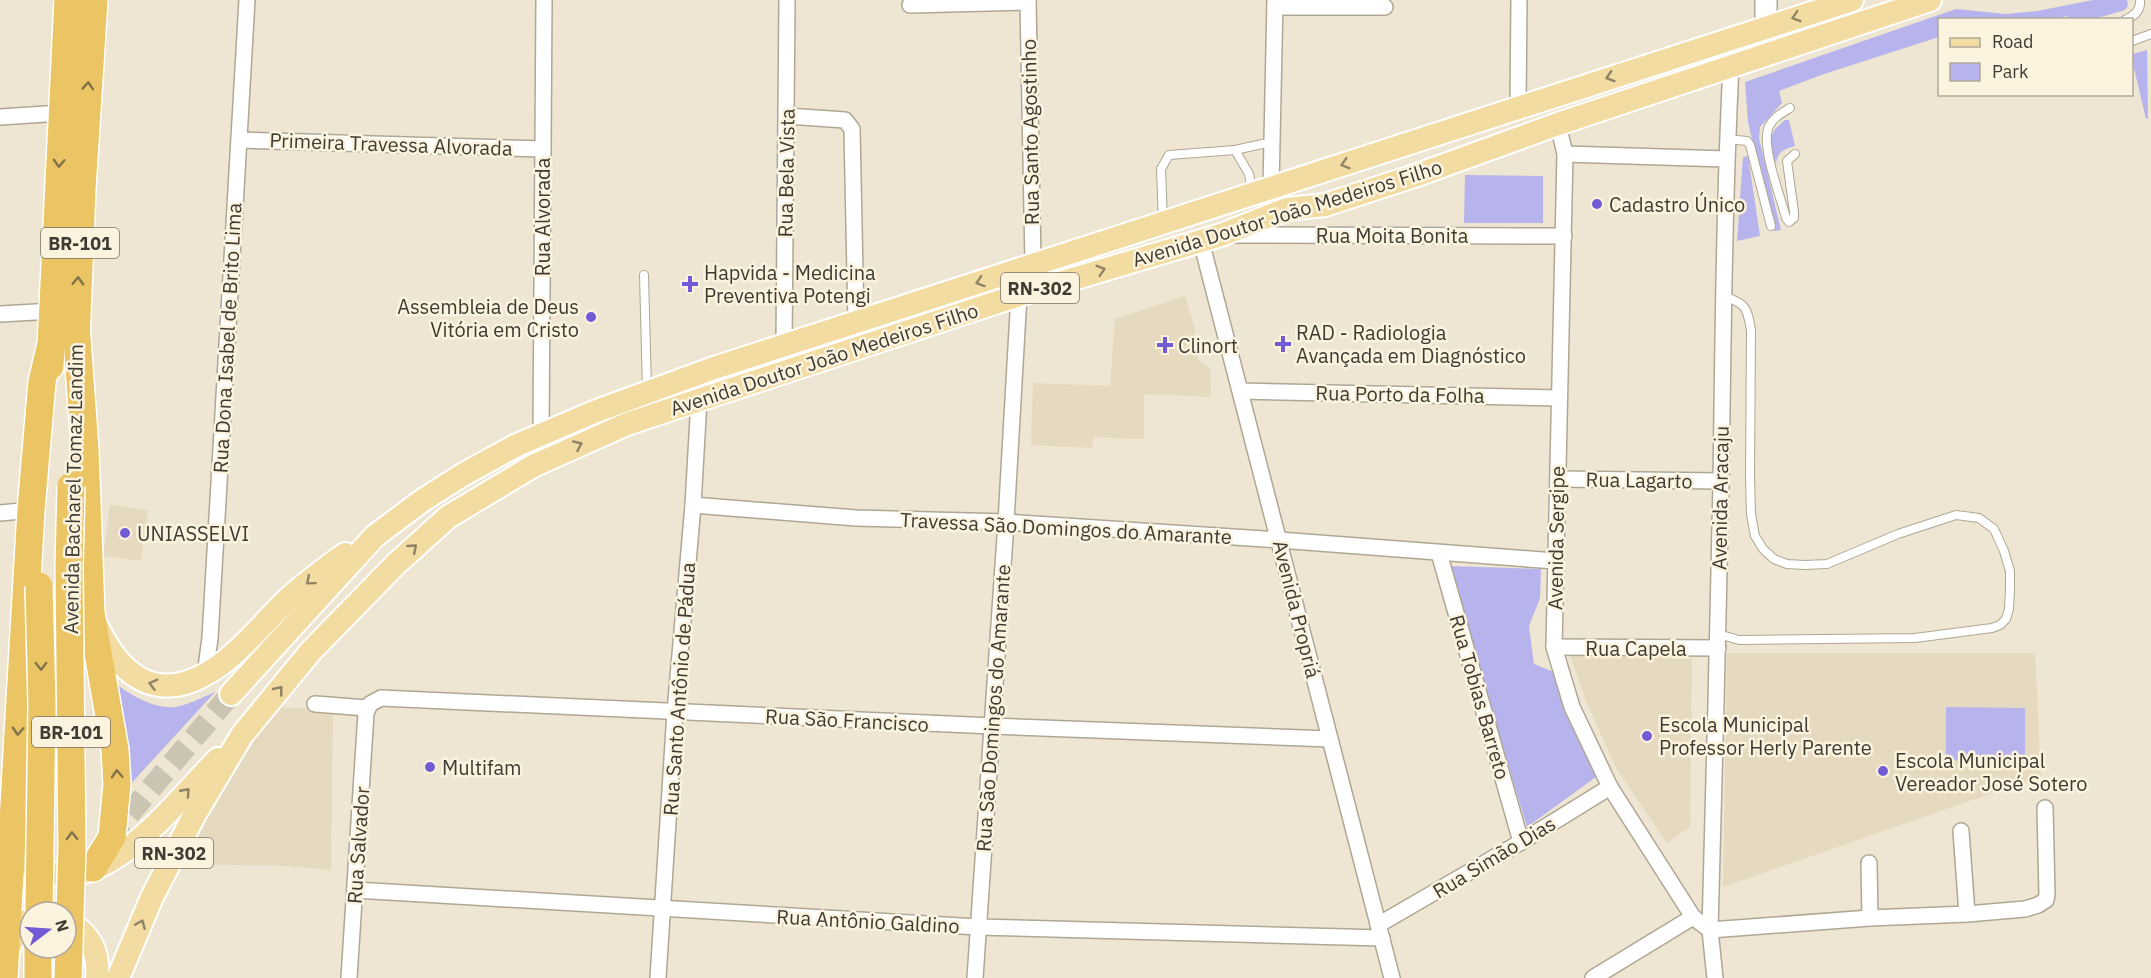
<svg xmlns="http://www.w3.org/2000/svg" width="2151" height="978" viewBox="0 0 2151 978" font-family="'IBM Plex Sans',sans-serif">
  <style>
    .built { fill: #e5dabf }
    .green { fill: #b7b3ec }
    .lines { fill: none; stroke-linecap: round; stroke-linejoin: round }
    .primary-tunnel { stroke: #cbc4b2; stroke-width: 22; stroke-dasharray: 22 11; stroke-linecap: butt }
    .lane-casing { stroke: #afa794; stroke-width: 10 }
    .street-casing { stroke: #afa794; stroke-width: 18 }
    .secondary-casing { stroke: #afa794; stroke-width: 24 }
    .primary-casing { stroke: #fff; stroke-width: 26 }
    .highway-casing { stroke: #fff; stroke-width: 30 }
    .lane { stroke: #fff; stroke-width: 8 }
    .street { stroke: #fff; stroke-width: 15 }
    .secondary { stroke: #fff; stroke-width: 21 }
    .primary { stroke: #f3dca2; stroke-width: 22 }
    .highway { stroke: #ebc564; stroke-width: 27 }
    .highway-bridge-casing { stroke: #fff; stroke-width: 30; stroke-linecap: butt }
    .highway-bridge { stroke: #ebc564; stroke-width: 27 }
    .oneway { stroke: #8f8365 }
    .oneway2 { stroke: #837247 }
    .poi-dot { fill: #725bd5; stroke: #fcf3df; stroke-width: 2 }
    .labels { text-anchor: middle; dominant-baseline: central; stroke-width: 5; stroke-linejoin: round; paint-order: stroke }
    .shield { fill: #fcf3df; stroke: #777267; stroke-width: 1.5 }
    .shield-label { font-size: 18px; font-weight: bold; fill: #3e3b33 }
    .street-label { font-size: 20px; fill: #3e3b33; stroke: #fcf3df }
    .poi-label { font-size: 20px; fill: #3e3b33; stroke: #fcf3df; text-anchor: start }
  </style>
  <rect width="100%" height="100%" fill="#eee6d2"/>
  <g class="built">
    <path d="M1185,296L1195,329L1194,337L1199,352L1197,359L1210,369L1211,397L1144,394V439L1094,437L1092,448L1031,445L1033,383L1110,386L1115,319Z"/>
    <path d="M110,505L148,510L141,561L103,556Z"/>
    <path d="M1727,653H2035L2041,776L1723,887Z"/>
    <path d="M1570,655L1692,659L1690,827L1667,843L1617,770L1586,701Z"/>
    <path d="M270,707L333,709L331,870L288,866L182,864L189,834Z"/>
  </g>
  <g class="green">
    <path d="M2093,0H2127L2128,6L2125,10L2094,19H2068L2067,16L2050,20H1940L1939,37L1824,74L1779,91L1782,103L1760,127L1759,138L1781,230L1774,231L1748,122L1745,82L1956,9L2006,14L2037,11Z"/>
    <path d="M2147,50L2148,118L2146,119L2134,68H2132V54Z"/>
    <path d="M1785,120H1789L1795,146C1784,149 1777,152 1776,164L1769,141L1775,129Z"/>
    <path d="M1748,156L1760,236L1737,241L1743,157Z"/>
    <path d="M1465,175L1543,176V223H1464Z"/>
    <path d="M1448,566L1541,569L1540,598L1529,626L1534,664L1554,672L1596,777L1527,827Z"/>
    <path d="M111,680C128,693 151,709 175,707C188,705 203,697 215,692L127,788Z"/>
    <path d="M1946,707L2025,708V762L1946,760Z"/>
  </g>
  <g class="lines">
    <path class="primary-tunnel" d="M108,839L231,694"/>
    <g class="lane-casing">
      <g id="lane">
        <path d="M2125,20C2135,16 2141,10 2140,0"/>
        <path d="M2132,41L2151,34"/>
        <path d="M1790,108C1782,113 1774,117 1769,126C1760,146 1781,197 1786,218L1789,222L1794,218V212L1787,161L1795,154"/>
        <path d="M1727,139L1747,141L1750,145L1771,226"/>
        <path d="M1235,150L1272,142"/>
        <path d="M1163,222L1161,169L1169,155L1235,150L1249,174L1252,191"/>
        <path d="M644,275L647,390"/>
        <path d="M1718,634L1739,640L1915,638L1992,628L2000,625L2006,619L2009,609L2010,589V571L2004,551L1994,529L1979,518L1956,515L1898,534L1827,564L1805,565L1787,564L1774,559L1763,549L1755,536L1751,514L1750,477L1751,330C1747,307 1746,304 1724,296"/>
      </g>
    </g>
    <g class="street-casing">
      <g id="street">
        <path d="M1028,0L1033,264"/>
        <path d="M910,5L1028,2"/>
        <path d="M1275,7H1385"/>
        <path d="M1518,107L1519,0"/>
        <path d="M787,116L845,120L852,129L856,322"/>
        <path d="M0,117L61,113"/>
        <path d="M1558,124L1565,154L1554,647L1572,707L1610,787L1693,917L1710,930"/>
        <path d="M239,140L543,149"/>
        <path d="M1565,154L1726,159"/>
        <path d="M1271,187L1275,0"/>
        <path d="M1233,235L1564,236"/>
        <path d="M1201,241L1392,978"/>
        <path d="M0,314L53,311"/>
        <path d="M784,345L787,0"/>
        <path d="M1241,391L1558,398"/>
        <path d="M541,434L544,0"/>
        <path d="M1558,479L1721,481"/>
        <path d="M693,505L856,518L1006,522L1279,540L1555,561"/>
        <path d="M0,513L31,510"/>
        <path d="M1439,553L1521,842"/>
        <path d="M1554,647L1718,648"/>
        <path d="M205,675L210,638L247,0"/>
        <path d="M315,704L367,708"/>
        <path d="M1961,831L1967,914"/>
        <path d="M1869,863L1870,918"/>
        <path d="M355,890L978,927L1382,938"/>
        <path d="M1378,925L1521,842L1610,787"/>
        <path d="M1710,930L1870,918L1967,914L2025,909L2038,905L2046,900L2047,894L2045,808"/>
        <path d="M349,978L366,713L370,704L381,698L992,726L1330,739"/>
        <path d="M658,978L675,712L693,505L699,400"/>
        <path d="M975,978L1006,522L1019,295"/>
        <path d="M1593,978L1693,917"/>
        <path d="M1715,978L1710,930C1714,781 1718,633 1721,484C1723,345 1724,206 1731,66"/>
      </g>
    </g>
    <g class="secondary-casing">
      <path id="secondary" d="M1766,27V0"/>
    </g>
    <g class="primary-casing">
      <g id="primary">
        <path d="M97,626C118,672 153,703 204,675C235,659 263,623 288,599C306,582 326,568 345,554"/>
        <path d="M231,694L375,536L423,500L464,474L517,445L594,412L714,368L1852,0"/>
        <path d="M25,862C97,912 173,803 218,759"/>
        <path d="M66,920C90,934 99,950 97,978"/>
        <path d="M8,951C13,938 17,925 30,919"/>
        <path d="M118,978L152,897L195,814L242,735L311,651L396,564L448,517L533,466L627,424L699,400L1019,295L1221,235L1287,209L1325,205L1417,175L1558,124L1930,0"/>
      </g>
    </g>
    <g class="highway-casing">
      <g id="highway">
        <path d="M76,325L85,449L91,613L115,750L117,784L112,837L93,868"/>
        <path d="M76,341L82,189L94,0"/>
        <path d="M50,366L68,0"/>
        <path d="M4,978L31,510L42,382L50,348"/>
      </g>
    </g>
    <use href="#lane" class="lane"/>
    <use href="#street" class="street"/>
    <use href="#secondary" class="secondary"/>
    <use href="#primary" class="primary"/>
    <use href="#highway" class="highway"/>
    <g class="highway-bridge-casing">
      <g id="highway-bridge">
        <path d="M39,912L42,705L39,586"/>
        <path d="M38,978V948"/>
        <path d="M68,978L72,848L69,567L71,486"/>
      </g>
    </g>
    <use href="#highway-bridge" class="highway-bridge"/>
  </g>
  <defs><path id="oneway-chevron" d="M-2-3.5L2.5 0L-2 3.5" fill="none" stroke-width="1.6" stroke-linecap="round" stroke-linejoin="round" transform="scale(1.5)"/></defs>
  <g class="oneway">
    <use href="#oneway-chevron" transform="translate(1796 17) rotate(163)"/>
    <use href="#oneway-chevron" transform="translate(1610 77) rotate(162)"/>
    <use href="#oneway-chevron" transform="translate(1345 164) rotate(163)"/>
    <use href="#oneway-chevron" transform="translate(1101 270) rotate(-17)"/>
    <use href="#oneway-chevron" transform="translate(980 282) rotate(162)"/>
    <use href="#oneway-chevron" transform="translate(578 445) rotate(-24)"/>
    <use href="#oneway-chevron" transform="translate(413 548) rotate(-41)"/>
    <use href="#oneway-chevron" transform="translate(310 581) rotate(140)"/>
    <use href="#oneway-chevron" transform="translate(153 684) rotate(-165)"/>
    <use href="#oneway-chevron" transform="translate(279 690) rotate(-51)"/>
    <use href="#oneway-chevron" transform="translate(186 792) rotate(-48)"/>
    <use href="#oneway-chevron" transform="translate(141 924) rotate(-67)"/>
  </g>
  <g class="oneway2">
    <use href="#oneway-chevron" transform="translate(88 86) rotate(-86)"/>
    <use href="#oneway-chevron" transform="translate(59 163) rotate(92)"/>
    <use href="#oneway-chevron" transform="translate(78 281) rotate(-88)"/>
    <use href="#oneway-chevron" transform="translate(41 666) rotate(89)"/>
    <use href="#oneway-chevron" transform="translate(18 731) rotate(93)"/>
    <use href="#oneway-chevron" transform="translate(117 774) rotate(-93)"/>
    <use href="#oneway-chevron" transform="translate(72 836) rotate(-91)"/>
  </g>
  <g class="poi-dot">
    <circle cx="1597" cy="204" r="6"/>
    <path d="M687 275h6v6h6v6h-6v6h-6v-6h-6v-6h6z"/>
    <circle cx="591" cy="317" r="6"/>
    <path d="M1280 335h6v6h6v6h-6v6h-6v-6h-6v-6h6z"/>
    <path d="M1162 336h6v6h6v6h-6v6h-6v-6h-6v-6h6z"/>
    <circle cx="125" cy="533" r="6"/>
    <circle cx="1647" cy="736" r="6"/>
    <circle cx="430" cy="767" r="6"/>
    <circle cx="1883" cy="771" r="6"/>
  </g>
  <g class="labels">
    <g class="shield">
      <rect x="41" y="228" width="78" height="30" rx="4.5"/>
      <rect x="1001" y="273" width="78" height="30" rx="4.5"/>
      <rect x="32" y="717" width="78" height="30" rx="4.5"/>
      <rect x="135" y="838" width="78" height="30" rx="4.5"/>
    </g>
    <g class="shield-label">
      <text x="80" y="243">BR-101</text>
      <text x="1040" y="288">RN-302</text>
      <text x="71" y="732">BR-101</text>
      <text x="174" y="853">RN-302</text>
    </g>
    <g class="street-label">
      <text transform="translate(1030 132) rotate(-91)">Rua Santo Agostinho</text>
      <text transform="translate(391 144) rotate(2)">Primeira Travessa Alvorada</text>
      <text transform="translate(786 173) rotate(-89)">Rua Bela Vista</text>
      <text transform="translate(1287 213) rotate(-17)">Avenida Doutor João Medeiros Filho</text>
      <text transform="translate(542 217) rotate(-90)">Rua Alvorada</text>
      <text x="1392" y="235">Rua Moita Bonita</text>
      <text transform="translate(227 338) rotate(-87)">Rua Dona Isabel de Brito Lima</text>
      <text transform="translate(824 359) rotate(-18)">Avenida Doutor João Medeiros Filho</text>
      <text transform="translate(1400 394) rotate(1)">Rua Porto da Folha</text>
      <text transform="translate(1639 480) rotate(1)">Rua Lagarto</text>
      <text transform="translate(73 489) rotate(-89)">Avenida Bacharel Tomaz Landim</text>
      <text transform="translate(1720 498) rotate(-89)">Avenida Aracaju</text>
      <text transform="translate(1066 528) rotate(3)">Travessa São Domingos do Amarante</text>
      <text transform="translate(1556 538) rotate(-89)">Avenida Sergipe</text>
      <text transform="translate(1297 609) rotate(76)">Avenida Propriá</text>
      <text x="1636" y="648">Rua Capela</text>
      <text transform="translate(679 689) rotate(-86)">Rua Santo Antônio de Pádua</text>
      <text transform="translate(1480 697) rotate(74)">Rua Tobias Barreto</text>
      <text transform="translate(993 708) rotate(-86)">Rua São Domingos do Amarante</text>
      <text transform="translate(847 720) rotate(3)">Rua São Francisco</text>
      <text transform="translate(358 845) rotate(-86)">Rua Salvador</text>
      <text transform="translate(1494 857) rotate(-31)">Rua Simão Dias</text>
      <text transform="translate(868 921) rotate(3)">Rua Antônio Galdino</text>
    </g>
    <g class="poi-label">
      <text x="1609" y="204">Cadastro Único</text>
      <text x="704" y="272">Hapvida - Medicina<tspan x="704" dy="23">Preventiva Potengi</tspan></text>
      <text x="579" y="306" text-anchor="end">Assembleia de Deus<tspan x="579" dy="23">Vitória em Cristo</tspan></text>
      <text x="1296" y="332">RAD - Radiologia<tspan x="1296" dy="23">Avançada em Diagnóstico</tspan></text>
      <text x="1178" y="345">Clinort</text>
      <text x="137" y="533">UNIASSELVI</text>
      <text x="1659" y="724">Escola Municipal<tspan x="1659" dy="23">Professor Herly Parente</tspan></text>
      <text x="1895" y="760">Escola Municipal<tspan x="1895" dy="23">Vereador José Sotero</tspan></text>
      <text x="442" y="767">Multifam</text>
    </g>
  </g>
  <rect x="1938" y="18" width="195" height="78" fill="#fcf3df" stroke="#b0a99a" stroke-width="1.5"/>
  <rect x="1950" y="38" width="30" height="9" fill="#f3dca2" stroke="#b0a99a" stroke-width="1.5"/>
  <text x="1992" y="48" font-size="18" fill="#3e3b33">Road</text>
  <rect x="1950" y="63" width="30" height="18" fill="#b7b3ec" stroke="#b0a99a" stroke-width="1.5"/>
  <text x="1992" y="78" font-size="18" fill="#3e3b33">Park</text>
  <g transform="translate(48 930) rotate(73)"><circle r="28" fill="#fcf3df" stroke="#b0a99a" stroke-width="1.5"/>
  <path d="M0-4.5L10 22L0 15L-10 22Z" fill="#725bd5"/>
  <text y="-9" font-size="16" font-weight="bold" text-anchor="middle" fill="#3e3b33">N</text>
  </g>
</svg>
